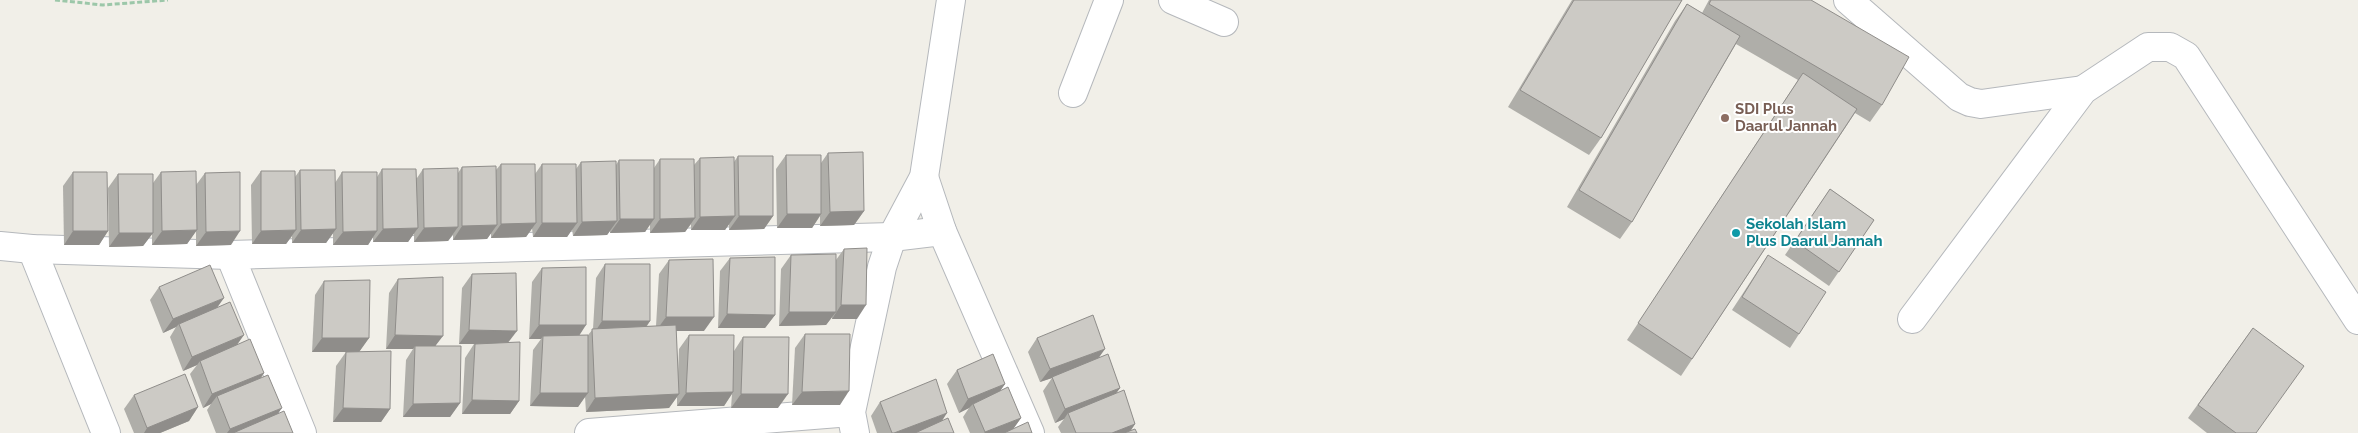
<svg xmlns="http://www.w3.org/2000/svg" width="2358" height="433" viewBox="0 0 2358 433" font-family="Raleway,sans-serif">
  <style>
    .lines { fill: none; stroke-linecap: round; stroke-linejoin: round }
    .minor-casing { stroke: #b5b8bc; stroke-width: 30 }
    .path { stroke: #9cc7a9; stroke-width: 3; stroke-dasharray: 5 2.5; stroke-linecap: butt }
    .minor { stroke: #fff; stroke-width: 28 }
    .wall { fill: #afaea9 }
    .shaded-wall { fill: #8f8d8a }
    .building { fill: #cccac5; stroke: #8f8d8a }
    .education-dot { fill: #8d6e63; stroke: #fff; stroke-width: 2 }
    .culture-dot { fill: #0f9aa8; stroke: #fff; stroke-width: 2 }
    .labels { text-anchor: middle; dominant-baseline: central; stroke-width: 4; stroke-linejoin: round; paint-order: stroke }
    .education-label { font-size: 15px; font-weight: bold; fill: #785e54; stroke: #fff; text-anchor: start }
    .culture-label { font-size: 15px; font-weight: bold; fill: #0d838f; stroke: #fff; text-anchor: start }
  </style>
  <rect width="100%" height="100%" fill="#f1efe8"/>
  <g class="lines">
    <g class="minor-casing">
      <g id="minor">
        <path d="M1173,0L1224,22"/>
        <path d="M1848,0L1959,97L1970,102L1981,104L2083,90"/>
        <path d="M1073,93L1109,0"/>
        <path d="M924,177L942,231L1030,433"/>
        <path d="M0,246L32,249L230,255"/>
        <path d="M32,249L106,433"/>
        <path d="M1912,319L2083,90L2148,47H2170L2186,56L2358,320"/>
        <path d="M302,433L230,255L892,237L942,231"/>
        <path d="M589,433L851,412"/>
        <path d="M855,433L851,412L882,267L892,237L924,177L951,0"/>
      </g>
    </g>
    <path class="path" d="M55,0L103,5L168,0"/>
    <use href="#minor" class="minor"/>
  </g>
  <g class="wall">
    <path d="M1572,0H1682L1601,138L1589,155L1508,107Z"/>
    <path d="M1709,0H1811L1882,105L1870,122L1855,113L1681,376L1627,340L1798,80L1736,44L1632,222L1620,239L1567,207L1675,21L1687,4L1702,13Z"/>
    <path d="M828,153L864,211L854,225L820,226V216L812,228H777L776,169L786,155L821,163Z"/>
    <path d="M738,156L773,216L764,229L729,230V224L725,230H691V224L685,232L650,233V224L645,232L610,233V231L607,235L573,236L572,229L567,237H533L532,228L526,237L491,238V233L487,239L453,240V235L448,241L414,242V233L408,242H373V237L368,245H333V233L326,243H292V236L286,244H252L251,185L261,171L295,177L300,170L335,183L342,172L377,177L382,169L417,178L423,169L458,173L462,167L496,170L501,164L535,174L542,164L576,169L581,162L616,165L619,160L654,168L660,159L694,165L700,158L734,162Z"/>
    <path d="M73,172L108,231L99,245H64L63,186Z"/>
    <path d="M161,172L196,185L205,173L231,245L196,246V231L187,244L152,245V234L143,246L109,247L108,188L118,174L153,183Z"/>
    <path d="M1830,189L1874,220L1829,286L1785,255Z"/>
    <path d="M844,249L857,319H832V317L826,325L779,326L781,269L791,255L836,260Z"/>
    <path d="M1768,255L1799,334L1790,348L1732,310Z"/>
    <path d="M730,258L775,315L765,328H718L720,271Z"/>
    <path d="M669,260L704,331H676L678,375L679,349L689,335L734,351L743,337L778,408H731L732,394L724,406H677V397L669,408L586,412L585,396L578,407L530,406L533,350L541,339H529L532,282L542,268L579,335H588L593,329L596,278L605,264L650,321L647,326H656L659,274Z"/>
    <path d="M472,274L508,343L519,401L510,414H462L465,358L474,344H459L462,288Z"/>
    <path d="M398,279L436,346L460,403L450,417H403L406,360L413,349H386L389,293Z"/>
    <path d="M324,281L369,338L359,352H312L315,295Z"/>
    <path d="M159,287L217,308L237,345L264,373L261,378L278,414L293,433H216L207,410L211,404L203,408L190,374L197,365L183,371L170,337L176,327L163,333L150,300Z"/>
    <path d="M2253,328L2256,433H2207L2188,418Z"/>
    <path d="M805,334L840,405H792L795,348Z"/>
    <path d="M1037,338L1098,358L1120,388L1115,394L1135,424L1131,430L1137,433H1061L1058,427L1064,419L1055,423L1043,391L1052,378L1040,382L1028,352Z"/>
    <path d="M346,352L390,409L381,422H333L336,366Z"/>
    <path d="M957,370L1005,384L1000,391L1021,418L1013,429L1032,433H970L963,417L969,408L959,413L947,384Z"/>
    <path d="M134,395L198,407L189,421L160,433H134L124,409Z"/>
    <path d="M880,402L942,421L954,433H877L871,416Z"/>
  </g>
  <g class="shaded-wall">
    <path d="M864,211L854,225L820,226L830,212Z"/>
    <path d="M787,214H821L812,228H777Z"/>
    <path d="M735,216L725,230H691L700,217Z"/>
    <path d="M739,216H773L764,229L729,230Z"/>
    <path d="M695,218L685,232L650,233L660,219Z"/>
    <path d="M620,219H654L645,232L610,233Z"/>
    <path d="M617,221L607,235L573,236L582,222Z"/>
    <path d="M536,223L526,237L491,238L501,224Z"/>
    <path d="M542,223H577L567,237H533Z"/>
    <path d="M497,225L487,239L453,240L462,226Z"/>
    <path d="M458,227L448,241L414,242L424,228Z"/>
    <path d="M418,228L408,242H373L383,229Z"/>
    <path d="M336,229L326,243H292L301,230Z"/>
    <path d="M197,230L187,244L152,245L162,231Z"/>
    <path d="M296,230L286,244H252L261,231Z"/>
    <path d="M73,231H108L99,245H64Z"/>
    <path d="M240,231L231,245L196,246L206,232Z"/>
    <path d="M377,231L368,245H333L343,232Z"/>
    <path d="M119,233H153L143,246L109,247Z"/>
    <path d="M224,298L214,312L179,324L176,327L163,333L173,319Z"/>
    <path d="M841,305H866L857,319H832Z"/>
    <path d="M789,312H836L826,325L779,326Z"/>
    <path d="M727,314L775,315L765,328H718Z"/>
    <path d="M666,317H714L704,331H656Z"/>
    <path d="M602,321H650L640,335H593Z"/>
    <path d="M539,325H586L577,339L543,336L541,339H529Z"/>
    <path d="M469,330L517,331L507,344H459Z"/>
    <path d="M244,335L234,349L200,361L197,365L183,371L192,357Z"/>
    <path d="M395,335L443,336L433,349L415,346L413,349H386Z"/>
    <path d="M322,338H369L359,352H312Z"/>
    <path d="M1105,349L1095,363L1052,377V378L1040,382L1050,369Z"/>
    <path d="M264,373L254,387L217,396L211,404L203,408L212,394Z"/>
    <path d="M1005,384L995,398L973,404L969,408L959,413L968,399Z"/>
    <path d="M1120,388L1110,402L1068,413L1064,419L1055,423L1065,409Z"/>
    <path d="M849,391L840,405H792L802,392Z"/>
    <path d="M733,392L724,406H677L686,393Z"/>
    <path d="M540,393H588L578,407L530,406Z"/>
    <path d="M679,394L669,408L586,412L595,398Z"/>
    <path d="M741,394H788L778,408H731Z"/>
    <path d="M472,400L519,401L510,414H462Z"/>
    <path d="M460,403L450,417H403L413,404Z"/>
    <path d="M198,407L189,421L160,433H144L147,428Z"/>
    <path d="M282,408L272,422L245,433H227L230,429Z"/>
    <path d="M343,408L390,409L381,422H333Z"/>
    <path d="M947,413L938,427L921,433H894Z"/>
    <path d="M1021,418L1011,432L1008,433H984L985,432Z"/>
    <path d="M1135,424L1129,433H1112Z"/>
  </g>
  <g class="building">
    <path d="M1574,0H1682L1601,138L1520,90Z"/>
    <path d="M1711,0H1811L1909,57L1882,105L1709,4Z"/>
    <path d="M1687,4L1740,36L1632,222L1579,190Z"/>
    <path d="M1803,73L1857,109L1692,359L1638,323Z"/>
    <path d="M863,152L864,211L830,212L828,153Z"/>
    <path d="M786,155H821V214H787Z"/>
    <path d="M738,156H773V216H739Z"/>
    <path d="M734,157L735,216L700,217V158Z"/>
    <path d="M660,159H694L695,218L660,219Z"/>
    <path d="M619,160H654V219H620Z"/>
    <path d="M616,161L617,221L582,222L581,162Z"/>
    <path d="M501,164H535L536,223L501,224Z"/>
    <path d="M542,164H576L577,223H542Z"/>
    <path d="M496,166L497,225L462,226V167Z"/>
    <path d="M458,168V227L424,228L423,169Z"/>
    <path d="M382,169H416L418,228L383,229Z"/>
    <path d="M300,170H335L336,229L301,230Z"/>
    <path d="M196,171L197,230L162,231L161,172Z"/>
    <path d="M261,171H295L296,230L261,231Z"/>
    <path d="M73,172H107L108,231H73Z"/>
    <path d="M240,172V231L206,232L205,173Z"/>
    <path d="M342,172H377V231L343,232Z"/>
    <path d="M118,174H153V233H119Z"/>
    <path d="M1830,189L1874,220L1839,272L1795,241Z"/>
    <path d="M867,248L866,305H841L844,249Z"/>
    <path d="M836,254V312H789L791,255Z"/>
    <path d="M1768,255L1826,292L1799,334L1742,297Z"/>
    <path d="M775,257V315L727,314L730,258Z"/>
    <path d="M713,259L714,317H666L669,260Z"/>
    <path d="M605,264H650V321H602Z"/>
    <path d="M210,265L224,298L173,319L159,287Z"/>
    <path d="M586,267V325H539L542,268Z"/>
    <path d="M516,273L517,331L469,330L472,274Z"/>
    <path d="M443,277V336L395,335L398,279Z"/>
    <path d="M370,280L369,338H322L324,281Z"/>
    <path d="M230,302L244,335L192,357L179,324Z"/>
    <path d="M1093,315L1105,349L1050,369L1037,338Z"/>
    <path d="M676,325L679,394L595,398L592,329Z"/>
    <path d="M2253,328L2304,366L2256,433H2236L2198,405Z"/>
    <path d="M805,334H850L849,391L802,392Z"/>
    <path d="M588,335V393H540L543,336Z"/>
    <path d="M689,335H734L733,392L686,393Z"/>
    <path d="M743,337H789L788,394H741Z"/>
    <path d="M250,339L264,373L212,394L200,361Z"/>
    <path d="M520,342L519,401L472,400L475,344Z"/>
    <path d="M415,346H461L460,403L413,404Z"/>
    <path d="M391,351L390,409L343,408L346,352Z"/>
    <path d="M993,354L1005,384L968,399L957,370Z"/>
    <path d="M1108,354L1120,388L1065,409L1052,377Z"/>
    <path d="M185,374L198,407L147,428L134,395Z"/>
    <path d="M268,375L282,408L230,429L217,396Z"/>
    <path d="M936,379L947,413L894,433H892L880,402Z"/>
    <path d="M1008,387L1021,418L985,432L973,404Z"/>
    <path d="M1124,390L1135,424L1112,433H1076L1068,413Z"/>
    <path d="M284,411L293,433H233Z"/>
    <path d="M948,418L954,433H915Z"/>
    <path d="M1028,422L1032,433H1004Z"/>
    <path d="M1135,429L1137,433H1124Z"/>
  </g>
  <circle class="education-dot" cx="1725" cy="118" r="5"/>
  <circle class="culture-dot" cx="1736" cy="233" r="5"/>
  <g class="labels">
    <g class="education-label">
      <text x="1735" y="109">SDI Plus<tspan x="1735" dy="17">Daarul Jannah</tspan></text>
    </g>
    <g class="culture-label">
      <text x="1746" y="224">Sekolah Islam<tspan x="1746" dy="17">Plus Daarul Jannah</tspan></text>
    </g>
  </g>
</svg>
